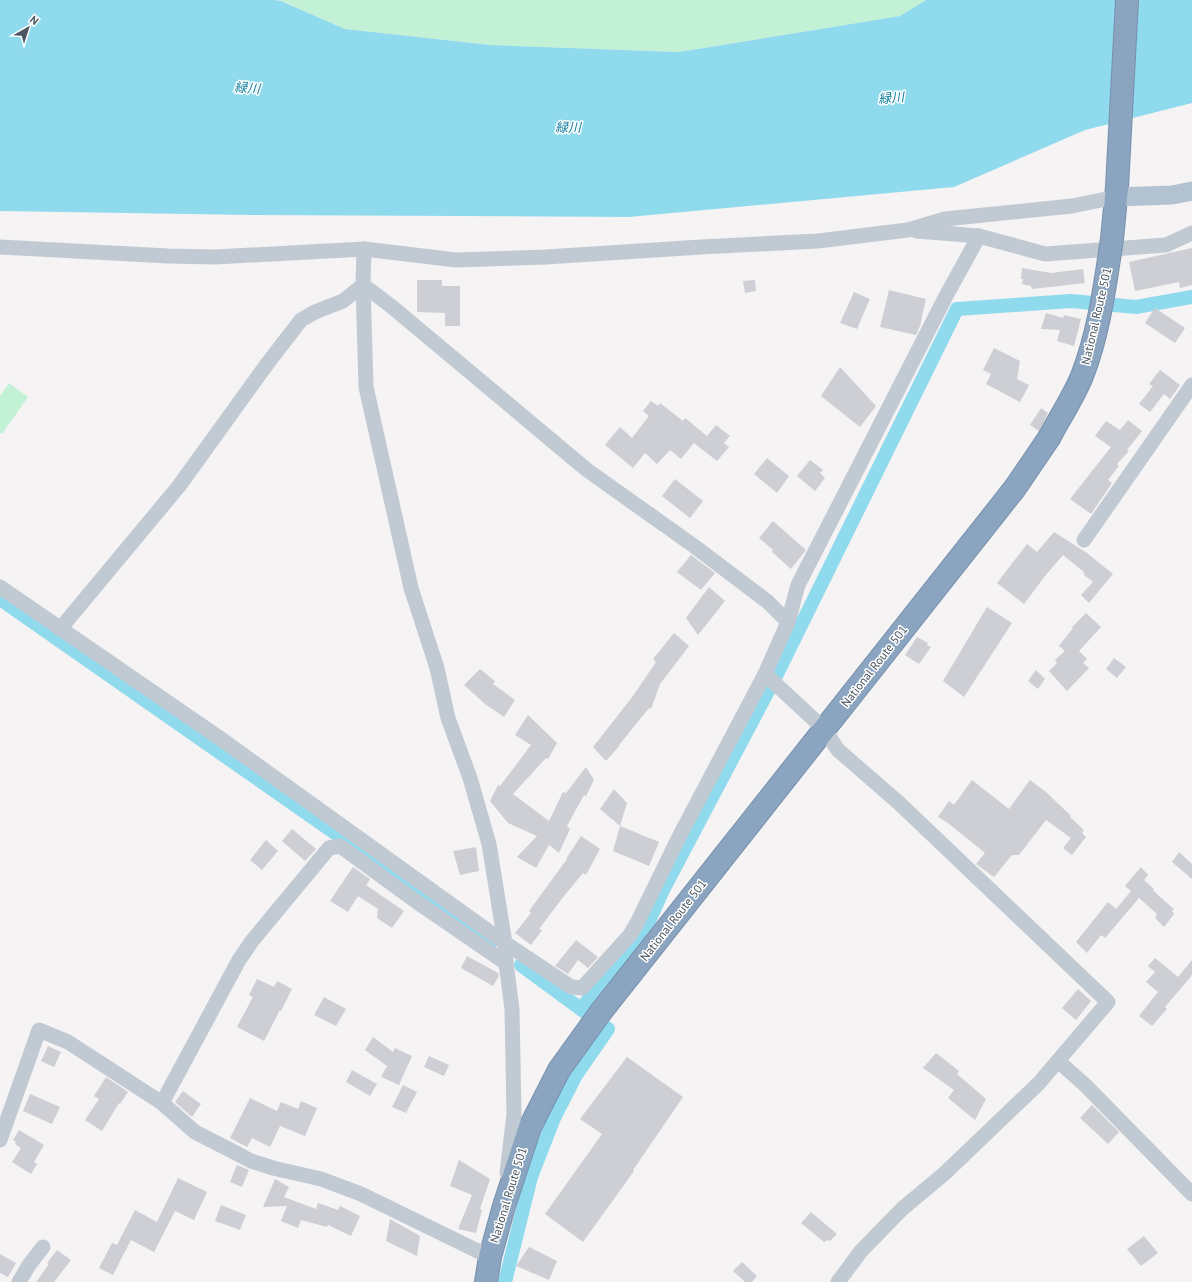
<svg xmlns="http://www.w3.org/2000/svg" width="1192" height="1282" viewBox="0 0 1192 1282" font-family="'PT Sans','Noto Sans JP',sans-serif">
  <style>
    .green { fill: #c3f1d5 }
    .water { fill: #90daee }
    .lines { fill: none; stroke-linecap: round; stroke-linejoin: round }
    .canal { stroke: #90daee; stroke-width: 14 }
    .building { fill: #cdcfd5 }
    .highway-casing { stroke: #7690ad; stroke-width: 24 }
    .minor { stroke: #c1cad2; stroke-width: 15 }
    .major { stroke: #b3c2d1; stroke-width: 19 }
    .highway { stroke: #8ba5c1; stroke-width: 22 }
    .highway-bridge-casing { stroke: #7690ad; stroke-width: 24; stroke-linecap: butt }
    .highway-bridge { stroke: #8ba5c1; stroke-width: 22 }
    .labels { text-anchor: middle; dominant-baseline: central; stroke-width: 3; stroke-linejoin: round; paint-order: stroke }
    .street-label { font-size: 12px; fill: #4a5661; stroke: #fff }
    .water-label { font-size: 13px; font-style: italic; fill: #0c7c9b; stroke: #fff }
  </style>
  <rect width="100%" height="100%" fill="#f5f3f3"/>
  <g class="green">
    <path d="M274,0H926L900,16L679,52L491,45L345,29L282,1Z"/>
    <path d="M9,383L28,397L2,434L0,433V396Z"/>
  </g>
  <path class="water" d="M0,0H274L281,1L345,29L491,45L679,52L900,16L926,0H1192V103L1085,130L954,187L629,217L252,215L0,211Z"/>
  <g class="lines">
    <g class="canal">
      <path d="M0,599L491,942"/>
      <path d="M581,1009L645,930L663,890L777,674L957,309L1071,301L1136,307L1192,297"/>
      <path d="M505,1282L531,1177L554,1118L576,1075L608,1029L521,965"/>
    </g>
  </g>
  <g class="building">
    <path d="M1192,248V285L1180,288L1179,282L1135,291L1129,262Z"/>
    <path d="M1022,268L1051,273L1083,269L1085,283L1032,289L1031,286L1022,284L1023,279H1021Z"/>
    <path d="M417,280H442V286H460V326H445V313L417,312Z"/>
    <path d="M755,280L756,291L745,293L743,281Z"/>
    <path d="M889,290L926,299L920,326L916,335L880,327Z"/>
    <path d="M854,292L870,299L857,329L840,323Z"/>
    <path d="M1155,308L1185,328L1175,343L1145,323Z"/>
    <path d="M1046,313L1063,318L1064,315L1081,319L1074,346L1057,341L1060,330L1041,329Z"/>
    <path d="M994,348L1020,361L1017,379L1029,385L1020,402L986,384L991,374L983,370Z"/>
    <path d="M840,367L876,406L860,427L821,396Z"/>
    <path d="M1160,370L1180,385L1170,399L1164,394L1150,412L1139,404L1153,386L1149,384Z"/>
    <path d="M651,401L658,406L660,403L683,421L685,418L707,436L716,425L730,436L724,443L729,447L717,461L694,443L681,459L670,450L657,464L645,453L633,468L605,445L620,427L632,438L649,416L643,411Z"/>
    <path d="M1041,408L1048,413L1039,431L1030,425Z"/>
    <path d="M1128,420L1142,431L1127,450L1129,451L1117,464L1119,466L1108,480L1112,483L1091,514L1070,499L1111,447L1095,436L1106,421L1120,430Z"/>
    <path d="M767,458L789,476L777,493L754,474Z"/>
    <path d="M810,460L823,470L820,473L825,478L815,491L797,476Z"/>
    <path d="M675,479L703,501L690,518L662,496Z"/>
    <path d="M773,521L806,550L791,569L772,552L773,550L759,538Z"/>
    <path d="M1054,532L1087,553L1113,574L1089,603L1081,595L1093,582L1084,575V572L1063,555L1045,576L1024,604L997,583L1027,544L1037,552Z"/>
    <path d="M691,555L715,573L701,590L677,572Z"/>
    <path d="M709,587L725,601L698,635L686,618Z"/>
    <path d="M987,607L1012,623L964,697L943,681Z"/>
    <path d="M1086,613L1101,627L1079,651L1087,659L1083,663L1089,668L1067,691L1049,671L1057,663L1055,660L1065,651L1059,646L1073,628L1072,627Z"/>
    <path d="M674,633L689,646L660,684L651,709L649,708L619,745H620L606,761L593,747L633,696L656,662L653,659Z"/>
    <path d="M917,637L928,643L927,645L931,647L919,664L905,655Z"/>
    <path d="M1114,658L1126,667L1117,678L1106,669Z"/>
    <path d="M480,669L495,681L493,684L515,700L504,717L485,704L464,685Z"/>
    <path d="M1036,670L1045,679L1038,689L1028,681Z"/>
    <path d="M528,715L557,743L548,759L546,758L513,794L549,821L563,792L566,793L586,767L594,780L586,796L584,795L567,826L570,829L559,853L549,845L536,868L517,857L537,836L508,823L490,801L498,785L500,786L531,745L515,735Z"/>
    <path d="M972,780L1009,809L1030,780L1046,792L1069,814L1071,816L1070,817L1084,830L1082,833L1086,837L1072,855L1063,848L1071,838L1046,820L1019,855H1012L994,877L976,864L985,853L948,823L938,817L949,801L954,805Z"/>
    <path d="M614,789L627,803L620,826L600,809Z"/>
    <path d="M620,826L659,842L649,866L613,851Z"/>
    <path d="M292,829L316,849L305,861L282,841Z"/>
    <path d="M581,836L600,849L586,875L583,873L564,896L539,929L542,930L531,945L515,933L531,913L529,911L567,859H566Z"/>
    <path d="M266,840L278,851L262,870L250,860Z"/>
    <path d="M476,847L479,871L460,875L453,851Z"/>
    <path d="M1179,852L1192,864V879L1172,862Z"/>
    <path d="M353,867L370,879L366,885L404,911L392,928L377,918L378,909L358,896L348,912L330,901Z"/>
    <path d="M1141,867L1148,875L1144,880L1154,889L1153,890L1160,897L1174,909L1172,911L1174,914L1164,927L1155,918L1157,914L1139,898L1105,938L1101,935L1087,953L1076,942L1108,902L1116,909L1131,891L1125,886Z"/>
    <path d="M576,940L598,957L588,968L578,960L568,974L555,966Z"/>
    <path d="M467,956L498,973L499,976L493,986L461,968Z"/>
    <path d="M1155,958L1178,977L1192,960V975L1165,1007L1167,1009L1152,1026L1139,1016L1158,992L1146,982L1155,972L1148,966Z"/>
    <path d="M257,979L274,987L277,981L292,989L281,1011L280,1010L264,1041L237,1027L253,997L249,995Z"/>
    <path d="M1078,989L1091,1001L1076,1020L1062,1008Z"/>
    <path d="M324,997L346,1009L336,1026L314,1015Z"/>
    <path d="M373,1037L393,1052L395,1048L412,1056L399,1085L381,1077L387,1066L365,1050Z"/>
    <path d="M48,1046L61,1052L54,1067L41,1061Z"/>
    <path d="M936,1053L959,1071L957,1074L986,1099L975,1120L948,1098L954,1090L923,1068Z"/>
    <path d="M429,1056L449,1065L444,1076L424,1067Z"/>
    <path d="M627,1057L683,1097L633,1170L634,1171L583,1242L545,1214L602,1134L580,1119Z"/>
    <path d="M352,1070L377,1084L370,1096L346,1082Z"/>
    <path d="M106,1077L128,1092L120,1104L119,1103L102,1131L85,1120L99,1099L94,1096Z"/>
    <path d="M403,1085L417,1092L406,1113L392,1107Z"/>
    <path d="M183,1091L201,1104L192,1117L175,1102Z"/>
    <path d="M30,1094L60,1107L52,1124L23,1111Z"/>
    <path d="M250,1098L277,1111L281,1102L298,1109L301,1101L317,1108L305,1136L280,1126L270,1147L252,1138L247,1147L230,1138Z"/>
    <path d="M1092,1105L1119,1132L1108,1144L1080,1118Z"/>
    <path d="M19,1130L44,1145L34,1162L37,1164L31,1174L12,1162L21,1148L15,1144L16,1142L13,1140Z"/>
    <path d="M459,1160L490,1179L480,1209L482,1210L476,1233L458,1229L472,1195L450,1186Z"/>
    <path d="M237,1165L249,1170L242,1187L230,1182Z"/>
    <path d="M178,1178L207,1192L194,1220L175,1211L154,1252L131,1240L113,1275L99,1268L112,1243L117,1245L135,1210L157,1222Z"/>
    <path d="M275,1179L289,1187L284,1197L316,1209L318,1203L338,1210L340,1206L360,1216L351,1236L328,1225L327,1227L301,1220L298,1228L281,1221L287,1206L263,1207Z"/>
    <path d="M221,1205L246,1215L240,1230L215,1221Z"/>
    <path d="M811,1212L837,1234L830,1241L828,1240L824,1242L801,1223Z"/>
    <path d="M390,1219L420,1236L417,1256L386,1241Z"/>
    <path d="M1144,1236L1158,1253L1141,1266L1127,1249Z"/>
    <path d="M529,1247L557,1261L549,1280L516,1266Z"/>
    <path d="M57,1250L71,1260L54,1282H36L49,1264L47,1263Z"/>
    <path d="M0,1254L16,1263L8,1277L0,1273Z"/>
    <path d="M742,1262L757,1276L752,1282H745L733,1271Z"/>
  </g>
  <g class="lines">
    <g class="highway-casing">
      <g id="highway">
        <path d="M1112,239L1117,187L1127,0"/>
        <path d="M486,1282L490,1257L504,1206L530,1127L559,1070L600,1013L1015,488L1049,438"/>
      </g>
    </g>
    <g class="minor">
      <path d="M916,231L979,236L1045,254L1166,245L1192,233"/>
      <path d="M0,247L168,256L215,257L364,249L456,260L546,257L701,247L818,241L908,230L945,219L1072,206L1116,197"/>
      <path d="M364,249L363,285L366,387L411,588L437,668L448,718L470,778L489,844L505,943L506,963L512,1009L514,1114L507,1173"/>
      <path d="M363,285L391,306L587,470L694,546L768,602L788,622"/>
      <path d="M1084,540L1192,385"/>
      <path d="M0,587L221,739L505,943L571,987L582,988L630,935L637,923L679,837L765,674L788,622L798,585L946,296L979,236"/>
      <path d="M60,629L179,486L267,364L301,320L315,312L343,301L363,285"/>
      <path d="M765,674L824,729L838,750L899,803L1108,1002L1039,1083L945,1173L902,1209L861,1251L838,1282"/>
      <path d="M1058,1061L1085,1085L1192,1194"/>
      <path d="M162,1103L239,960L252,941L329,848L340,846L417,902L506,963"/>
      <path d="M0,1140L39,1030L68,1042L162,1103L195,1132L236,1153L251,1161L273,1168L321,1179L361,1194L490,1257"/>
      <path d="M19,1282L29,1265L43,1247"/>
    </g>
    <path class="major" d="M1116,197L1172,195L1192,191"/>
    <use href="#highway" class="highway"/>
    <g class="highway-bridge-casing">
      <path id="highway-bridge" d="M1049,438C1059,419 1074,396 1082,376C1099,333 1105,285 1112,239"/>
    </g>
    <use href="#highway-bridge" class="highway-bridge"/>
  </g>
  <g class="labels">
    <g class="street-label">
      <text transform="translate(1096 316) rotate(-77)">National Route 501</text>
      <text transform="translate(874 666) rotate(-52)">National Route 501</text>
      <text transform="translate(673 920) rotate(-52)">National Route 501</text>
      <text transform="translate(508 1195) rotate(-73)">National Route 501</text>
    </g>
    <g class="water-label">
      <text transform="translate(247 88) rotate(4)">緑川</text>
      <text transform="translate(891 98) rotate(-5)">緑川</text>
      <text x="568" y="127">緑川</text>
    </g>
  </g>
  <g transform="translate(28 28) rotate(39)" stroke="#ffffff" stroke-width="3" paint-order="stroke">
  <path d="M0-3L7 15L0 10L-7 15Z" fill="#4a5661"/>
  <text y="-6" font-size="11" font-weight="bold" text-anchor="middle" fill="#4a5661">N</text>
  </g>
</svg>
